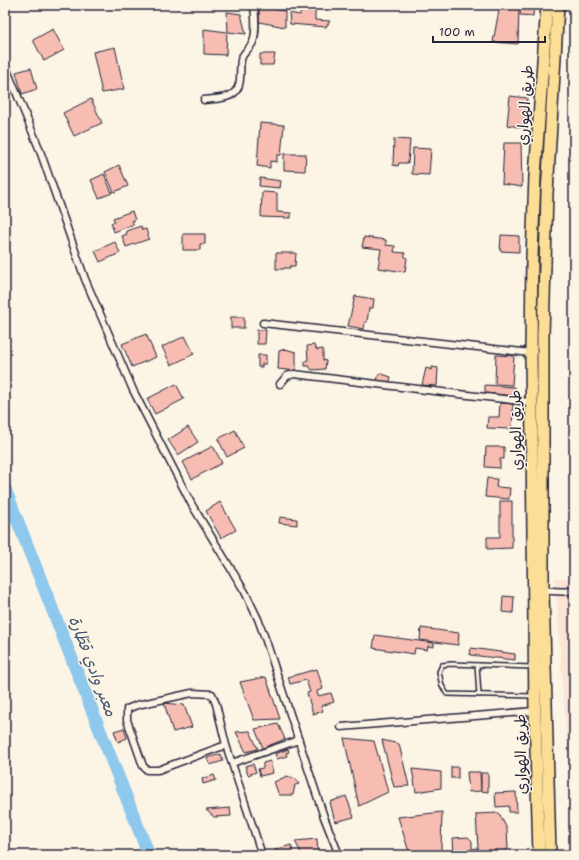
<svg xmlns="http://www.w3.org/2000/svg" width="579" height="860" viewBox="0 0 579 860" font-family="'Shantell Sans','Playpen Sans Arabic',sans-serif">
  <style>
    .built { fill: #fbe4d6 }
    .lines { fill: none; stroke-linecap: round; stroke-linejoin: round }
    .river { stroke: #8ec8ed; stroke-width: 13 }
    .building { fill: #f8bdb2; stroke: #22223b }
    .service-casing { stroke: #22223b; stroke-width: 6 }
    .minor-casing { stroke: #22223b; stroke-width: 9 }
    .trunk-casing { stroke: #22223b; stroke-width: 14 }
    .service { stroke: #fcf5e5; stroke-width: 3 }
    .minor { stroke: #fcf5e5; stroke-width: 6 }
    .trunk { stroke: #fcde96; stroke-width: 11 }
    .labels { text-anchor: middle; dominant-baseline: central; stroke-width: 3; stroke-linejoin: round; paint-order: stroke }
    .street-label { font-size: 15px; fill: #22223b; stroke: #fcf5e5 }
    .water-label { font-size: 16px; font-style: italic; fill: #425470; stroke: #fcf5e5 }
  </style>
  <rect width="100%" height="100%" fill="#fcf5e5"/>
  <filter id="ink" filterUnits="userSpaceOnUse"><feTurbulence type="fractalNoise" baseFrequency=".025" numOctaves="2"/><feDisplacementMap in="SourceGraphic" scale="8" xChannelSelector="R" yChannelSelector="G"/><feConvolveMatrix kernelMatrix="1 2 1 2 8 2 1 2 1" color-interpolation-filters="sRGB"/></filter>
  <g filter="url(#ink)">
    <path class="built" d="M555,578H574V848Z"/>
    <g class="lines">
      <path class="river" d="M5,489L149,855"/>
    </g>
    <g class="building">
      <path d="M500,5H519L518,44L493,42Z"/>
      <path d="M521,5H534L533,16L520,15Z"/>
      <path d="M259,7L285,11V27L259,22Z"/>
      <path d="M302,7L315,10V20L330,21L326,27L290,24L289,13L300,15Z"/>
      <path d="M227,12L241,14L246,34L228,32Z"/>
      <path d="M53,29L64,50L44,61L33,40Z"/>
      <path d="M204,29L227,32L226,55L204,54Z"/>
      <path d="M115,47L124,89L102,93L93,52Z"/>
      <path d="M260,54H275L273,65H260Z"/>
      <path d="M31,68L37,89L22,94L16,72Z"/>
      <path d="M510,96L527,98L525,128L507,125Z"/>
      <path d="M91,99L102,123L74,136L63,113Z"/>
      <path d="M260,123L284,125L281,155H277V162L270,161V168L257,166Z"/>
      <path d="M394,139L410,140L408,163H399L398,166L393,165Z"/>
      <path d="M504,143H521L522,187L502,184Z"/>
      <path d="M413,148L431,149L429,175L412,174Z"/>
      <path d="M284,154H306L305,171L284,170Z"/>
      <path d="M119,165L128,186L114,192L105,172Z"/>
      <path d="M104,174L112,193L99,198L91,180Z"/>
      <path d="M260,178L281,181L280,188L259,186Z"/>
      <path d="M262,192L277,193V212L291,213V218L261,217Z"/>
      <path d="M132,211L135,220L132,221L134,224L114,232L111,223L115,222L113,218Z"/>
      <path d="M141,226L142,230L146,229L149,239L126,247L122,236L127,234L126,231Z"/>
      <path d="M183,234H205V244H200V250H183Z"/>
      <path d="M501,235L519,236V252L500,251Z"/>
      <path d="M364,237L386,240V245L395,246L394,252L405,253V257L407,258L405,272L378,268L381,249L362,247Z"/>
      <path d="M115,242L120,253L100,262L95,251Z"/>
      <path d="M276,253H296L295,266H290V268H284V269H276Z"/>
      <path d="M355,296L374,299L373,308H369L367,322H365L364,329L348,326Z"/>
      <rect x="231" y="317" width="13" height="11"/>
      <path d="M257,330H266L265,344H257Z"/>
      <path d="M146,334L156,357L132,367L122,344Z"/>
      <path d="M185,336L194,354L171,365L162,347Z"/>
      <path d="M314,345L317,350L323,349V360L326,361L325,369L312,370L309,366H305V361L308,360L307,346Z"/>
      <path d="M285,349L296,352V371L278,369L279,351Z"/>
      <path d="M258,355H266V364H262V367H258Z"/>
      <path d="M496,355L514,356L512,385L495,384Z"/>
      <path d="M432,367L438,368L437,386L422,385L426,368L432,370Z"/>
      <path d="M379,373L391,377L389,384L377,381Z"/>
      <path d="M176,384L184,399L155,414L147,399Z"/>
      <path d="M485,385L515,387V396L485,393Z"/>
      <path d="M500,403L513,404L512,429L487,428L488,417H499Z"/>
      <path d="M188,427L198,442L178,455L168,440Z"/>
      <path d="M235,430L244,448L227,457L218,439Z"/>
      <path d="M213,446L222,463L192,479L183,462Z"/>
      <path d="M486,447H504V459H500V468L485,467Z"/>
      <path d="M487,478L497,479L496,487L510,488L509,499L485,497Z"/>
      <path d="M500,501H512V548L487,549V537H500Z"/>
      <path d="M220,502L236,530L221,538L206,511Z"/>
      <path d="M280,517L297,519V525L279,523Z"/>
      <path d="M503,596L514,597L513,613L502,612Z"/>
      <path d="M421,628L459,633L458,645L420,640Z"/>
      <path d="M375,635L434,643V647L428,646L427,650L415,648L414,654L373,648Z"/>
      <path d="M471,648L515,654V660L470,655Z"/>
      <path d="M317,669L323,689L317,691L318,696L331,693L334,702L321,706L323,711L313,714L307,693L310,692L306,680L290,684L288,677Z"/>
      <path d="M266,677L280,719L254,720L240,682Z"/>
      <path d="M164,703L184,705L192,727L173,732Z"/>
      <path d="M278,724L285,739L263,748L255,729Z"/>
      <path d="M124,728L127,738L118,742L114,731Z"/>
      <path d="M250,731L258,749L246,752L236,732Z"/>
      <path d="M344,738L374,741L388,792L359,806Z"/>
      <path d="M382,740L399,744L409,786L394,787Z"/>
      <path d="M288,749L289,752L286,753L287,756L277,759L275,754Z"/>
      <path d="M221,754L223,761L210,765L207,758Z"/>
      <path d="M270,761L273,773L260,776L258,769L263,768V763Z"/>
      <path d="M253,764L256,772L248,775L245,766Z"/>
      <rect x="451" y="767" width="7" height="11"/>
      <path d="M412,769L441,772V788L416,792Z"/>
      <path d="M467,772H480L481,791L469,792Z"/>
      <path d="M481,773H488V792L481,791Z"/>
      <path d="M214,775L216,780L203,784L202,779Z"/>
      <path d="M287,776L296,779L299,784L295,785L293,795H279L274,782Z"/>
      <path d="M516,792L517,812H509V806L496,807L495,793Z"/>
      <path d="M346,796L354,817L335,822L330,802Z"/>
      <path d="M230,808L231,816L214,817L206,810Z"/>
      <path d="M442,812L441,851L416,855H410L398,817Z"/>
      <path d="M499,813L507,829L508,848L503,855H482L478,848L476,814Z"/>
      <path d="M468,837L472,841V849L477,848L481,855H454L453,838Z"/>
      <path d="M317,839L318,855H302L295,841Z"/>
      <path d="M291,845L294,855H289L288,852L276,855L275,850Z"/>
    </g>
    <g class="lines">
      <g class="service-casing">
        <g id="service">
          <path d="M477,665L479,695"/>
          <path d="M532,667L451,664L442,665L439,672L442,686L447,694L533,696"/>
        </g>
      </g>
      <g class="minor-casing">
        <g id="minor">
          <path d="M5,65L39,148L85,279L133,390L192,505L245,592L258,619L266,641L324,817L339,855"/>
          <path d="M204,100C214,99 227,99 234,93C243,85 239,71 241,60C242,53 250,49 253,42C257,31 255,16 254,5"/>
          <path d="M263,323L531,353"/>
          <path d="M280,384L287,376L294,374L459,394L530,402"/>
          <path d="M543,590C553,591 565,593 574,590"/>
          <path d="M341,727L535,711"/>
          <path d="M226,745L158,770H147L143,766L127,720V709L137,705L192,693L212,694L216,704L226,745L262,855"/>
          <path d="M232,763L299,740"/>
        </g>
      </g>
      <g class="trunk-casing">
        <g id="trunk">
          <path d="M539,855L535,711L531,353L532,258L535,176L547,5"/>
          <path d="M550,855L543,590V335L547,193L558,5"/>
        </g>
      </g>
      <use href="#service" class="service"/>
      <use href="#minor" class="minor"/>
      <use href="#trunk" class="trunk"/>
    </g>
  </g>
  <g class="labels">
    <g class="street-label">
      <text transform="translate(525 105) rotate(-86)">طريق الهواري</text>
      <text transform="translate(516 430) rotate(-91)">طريق الهواري</text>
      <text transform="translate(521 754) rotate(-91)">طريق الهواري</text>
    </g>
    <g class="water-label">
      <text transform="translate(93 666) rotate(69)">معبر وادي قطّارة</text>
    </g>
  </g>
  <rect width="579" height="860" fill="none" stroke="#fcf5e5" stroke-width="20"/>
  <rect x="10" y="10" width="559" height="840" fill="none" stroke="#22223b" stroke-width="1.5" filter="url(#ink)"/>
  <path d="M433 36v6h112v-6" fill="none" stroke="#22223b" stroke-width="2"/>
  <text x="439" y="36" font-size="12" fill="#22223b" stroke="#fcf5e5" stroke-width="3" paint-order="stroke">100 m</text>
</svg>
